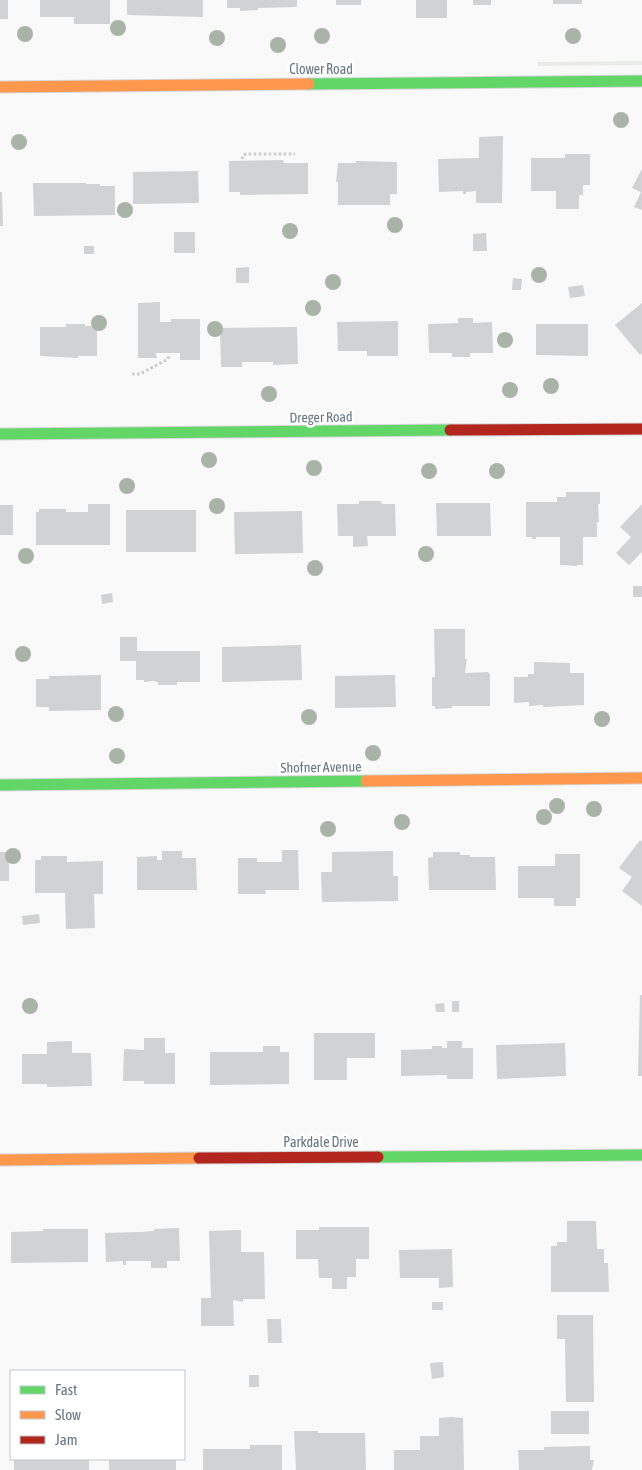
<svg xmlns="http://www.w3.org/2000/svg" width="642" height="1470" viewBox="0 0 642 1470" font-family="'Asap Condensed',sans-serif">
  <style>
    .grass { fill: url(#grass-tufts) }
    .building { fill: #d0d2d3 }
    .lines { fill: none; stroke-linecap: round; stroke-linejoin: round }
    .fast-casing { stroke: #d5d6d7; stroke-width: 13 }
    .slow-casing { stroke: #d5d6d7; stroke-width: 13 }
    .jam-casing { stroke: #d5d6d7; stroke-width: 13 }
    .path { stroke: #cbcccd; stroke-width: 3; stroke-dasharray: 2.5 2.5; stroke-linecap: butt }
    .fast { stroke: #63d668; stroke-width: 11 }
    .slow { stroke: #ff974d; stroke-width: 11 }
    .jam { stroke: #b3261e; stroke-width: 11 }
    .tree { fill: #a9b3a7 }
    .labels { text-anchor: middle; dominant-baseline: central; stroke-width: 5; stroke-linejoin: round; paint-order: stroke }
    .street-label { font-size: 14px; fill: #657683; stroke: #fff }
  </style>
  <defs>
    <pattern id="grass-tufts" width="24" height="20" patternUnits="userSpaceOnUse" patternTransform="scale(1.25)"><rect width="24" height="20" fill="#e8ebe6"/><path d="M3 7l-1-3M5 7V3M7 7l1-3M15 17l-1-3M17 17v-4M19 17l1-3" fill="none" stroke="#c0c3c0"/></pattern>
  </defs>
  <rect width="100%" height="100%" fill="#f9f9f9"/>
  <path class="grass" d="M642,61V65L538,66L537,62Z"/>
  <g class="building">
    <rect x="0" y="0" width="8" height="19"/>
    <path d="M40,0H110V24H74V17H40Z"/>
    <path d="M127,0H203V17L127,15Z"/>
    <path d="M227,0H297V7L258,8V10L240,11V8H227Z"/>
    <rect x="336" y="0" width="25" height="5"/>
    <rect x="416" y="0" width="31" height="18"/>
    <rect x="473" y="0" width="18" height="5"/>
    <rect x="553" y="0" width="29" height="4"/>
    <path d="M503,136L502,203H476V191L466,192V194H463V191L439,192L438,159L479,158V137Z"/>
    <path d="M565,154H590V185H583V195H579V209H556V191H531V158H565Z"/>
    <path d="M283,160L284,163H308V194L240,195V192H229V161Z"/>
    <path d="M356,161L397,162V194H390V205H338V182H336L338,163H356Z"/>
    <path d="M642,169V210L634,207L641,192L632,188Z"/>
    <path d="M198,171L199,203L133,204V172Z"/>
    <path d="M33,183H86V184H100V186H115V215L34,216Z"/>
    <path d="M0,192H2L3,226H0Z"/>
    <rect x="174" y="232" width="21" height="21"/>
    <path d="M486,233L487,251H473V234Z"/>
    <rect x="84" y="246" width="10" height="8"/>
    <path d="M249,267V283H236V268Z"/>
    <path d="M513,278L522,279L521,290H512Z"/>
    <path d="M583,285L585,296L570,298L568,287Z"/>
    <path d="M160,302V322H171V319H200V360H180V353H156L157,358H138V303Z"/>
    <path d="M642,303V353L640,355L615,325Z"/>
    <path d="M458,318H473V323L492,322L493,353H470V357H452V353H429L428,324L458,323Z"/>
    <path d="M398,321V356H367V351H338L337,322Z"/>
    <path d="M66,324H85V326H97V356H78V358L40,356V327H66Z"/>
    <path d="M536,324H588V356L536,355Z"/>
    <path d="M297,327L298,364L273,365V362H242V367H221L220,328Z"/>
    <path d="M566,492H600V504H598L599,522H597V537H583V565H577V566L560,565V537H536V539H532V537H526V502H557V497H566Z"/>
    <path d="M359,501H381L382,504H395L396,536H367L368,546L353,547V536H338L337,504H359Z"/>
    <path d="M436,503H490L491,536H437Z"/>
    <path d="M88,504H110V545H36V512H39V509H66V512H88Z"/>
    <path d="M642,504V552L629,565L616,553L631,537L620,527Z"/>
    <rect x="0" y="505" width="13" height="30"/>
    <rect x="126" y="510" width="70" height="42"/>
    <path d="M302,511L303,553L235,554L234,512Z"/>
    <rect x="633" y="586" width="9" height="11"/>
    <path d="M112,593L113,602L102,604L101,595Z"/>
    <path d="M434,629H465V659H467L465,673L488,672L490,674V706H452V708L435,709V706H432V677H435Z"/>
    <path d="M120,637H137V651H200V682H177V685H158V682L153,681L144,682V680H136V661H120Z"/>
    <path d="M301,645L302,680L222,682V647Z"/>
    <path d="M534,662L570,663V673H584V705L543,707V705L529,706V702L514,703V677H528V674H534Z"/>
    <path d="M101,675V710L49,711V707H36V679H49V676Z"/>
    <path d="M395,675L396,707L335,708V676Z"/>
    <path d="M640,840L642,842V906L622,891L632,877L619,868Z"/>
    <path d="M282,850H298L299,890H265L266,894H238V858H257V862H282Z"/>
    <path d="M162,851H182V858H196L197,890H137V857L157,856V860H162Z"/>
    <path d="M393,851V876H398V901L322,902L321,872H332V852Z"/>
    <rect x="0" y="852" width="9" height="29"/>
    <path d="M433,852H460V855H470V857H495L496,890H429L428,858L433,857Z"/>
    <path d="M555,854H580V898H576V906H554V898H518V866H555Z"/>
    <path d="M41,856H67V862L103,861V894H94L95,928L66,929L65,893H35V860H41Z"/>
    <path d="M39,914L40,923L23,925L22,916Z"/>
    <path d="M640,995H642V1076H638Z"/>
    <rect x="452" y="1001" width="7" height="11"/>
    <path d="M444,1003L445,1012H436L435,1004Z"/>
    <path d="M314,1033H375V1058H347V1080H314Z"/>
    <path d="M144,1038H165V1053H175V1084H144V1081H123L124,1049L144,1050Z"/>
    <path d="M72,1041V1053H91L92,1086L47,1087V1084H22V1054H47V1042Z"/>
    <path d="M447,1041H462V1048H473V1079H447V1075L401,1076V1050L432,1049V1046H442V1048H447Z"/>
    <path d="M565,1043L566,1076L497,1079L496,1045Z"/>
    <path d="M263,1046H280V1052H289V1084L210,1085V1052H263Z"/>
    <path d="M567,1221H596L597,1249H604V1263H608L609,1292H551V1246H557V1242H567Z"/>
    <path d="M319,1227H369V1259H356V1277H347V1289H332V1278H319L318,1259H296V1230H319Z"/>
    <path d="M179,1228L180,1261H167V1268H151V1261H126V1265H123V1261L106,1262L105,1233L139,1232L154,1231V1229Z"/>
    <path d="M43,1229H88V1262L11,1263V1232L43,1231Z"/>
    <path d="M241,1230V1252H264L265,1299H243V1302L233,1300L234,1326H201V1298H211L209,1231Z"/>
    <path d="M452,1249L453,1287L439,1288V1278H400L399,1250Z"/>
    <rect x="432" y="1302" width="11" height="8"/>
    <path d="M557,1315H593L594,1402H566L565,1339H557Z"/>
    <path d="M267,1319H281L282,1343H268Z"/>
    <path d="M443,1362L444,1377L432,1379L430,1363Z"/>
    <rect x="249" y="1375" width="10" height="12"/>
    <rect x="551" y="1411" width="38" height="23"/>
    <path d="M451,1417L463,1418L464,1470H394V1450H420V1436H439V1418Z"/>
    <path d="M294,1431H318V1433H365L366,1470H296Z"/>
    <path d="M250,1445H282V1470H203V1449H250Z"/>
    <path d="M590,1446V1460H594L592,1470H519L518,1450H544V1447Z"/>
    <rect x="14" y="1459" width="75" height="11"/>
    <rect x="109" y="1459" width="67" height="11"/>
  </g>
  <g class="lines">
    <g class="fast-casing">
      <g id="fast">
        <path d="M309,84L642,81"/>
        <path d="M0,434L450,430"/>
        <path d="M0,785L366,781"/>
        <path d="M378,1157L642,1155"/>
      </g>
    </g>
    <g class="slow-casing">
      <g id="slow">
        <path d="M0,87L309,84"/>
        <path d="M366,781L642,778"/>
        <path d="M0,1160L199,1158"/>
      </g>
    </g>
    <g class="jam-casing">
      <g id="jam">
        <path d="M450,430L642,429"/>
        <path d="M199,1158L378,1157"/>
      </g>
    </g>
    <g class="path">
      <path d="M242,159L243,155L246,154H295"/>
      <path d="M132,374H140L168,359L169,355"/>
    </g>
    <use href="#fast" class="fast"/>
    <use href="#slow" class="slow"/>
    <use href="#jam" class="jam"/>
  </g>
  <g class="tree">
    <circle cx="118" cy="28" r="8"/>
    <circle cx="25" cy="34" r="8"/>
    <circle cx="322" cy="36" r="8"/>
    <circle cx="573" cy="36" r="8"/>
    <circle cx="217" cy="38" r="8"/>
    <circle cx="278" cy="45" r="8"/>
    <circle cx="621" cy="120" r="8"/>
    <circle cx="19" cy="142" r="8"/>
    <circle cx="125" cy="210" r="8"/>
    <circle cx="395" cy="225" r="8"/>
    <circle cx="290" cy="231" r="8"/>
    <circle cx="539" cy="275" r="8"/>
    <circle cx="333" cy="282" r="8"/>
    <circle cx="313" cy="308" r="8"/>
    <circle cx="99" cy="323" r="8"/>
    <circle cx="215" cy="329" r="8"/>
    <circle cx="505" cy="340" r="8"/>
    <circle cx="551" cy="386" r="8"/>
    <circle cx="510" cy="390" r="8"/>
    <circle cx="269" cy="394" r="8"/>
    <circle cx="209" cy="460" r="8"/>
    <circle cx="314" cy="468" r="8"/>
    <circle cx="429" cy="471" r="8"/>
    <circle cx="497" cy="471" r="8"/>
    <circle cx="127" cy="486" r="8"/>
    <circle cx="217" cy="506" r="8"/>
    <circle cx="426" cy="554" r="8"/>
    <circle cx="26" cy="556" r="8"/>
    <circle cx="315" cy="568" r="8"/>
    <circle cx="23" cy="654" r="8"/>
    <circle cx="116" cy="714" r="8"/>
    <circle cx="309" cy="717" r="8"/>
    <circle cx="602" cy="719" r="8"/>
    <circle cx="373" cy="753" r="8"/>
    <circle cx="117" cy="756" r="8"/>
    <circle cx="557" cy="806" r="8"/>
    <circle cx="594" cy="809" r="8"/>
    <circle cx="544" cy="817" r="8"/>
    <circle cx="402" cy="822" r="8"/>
    <circle cx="328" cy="829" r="8"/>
    <circle cx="13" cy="856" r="8"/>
    <circle cx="30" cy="1006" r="8"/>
  </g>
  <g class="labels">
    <g class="street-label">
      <text x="321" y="69">Clower Road</text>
      <text transform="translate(321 417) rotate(-1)">Dreger Road</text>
      <text transform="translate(321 767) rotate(-1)">Shofner Avenue</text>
      <text x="321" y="1142">Parkdale Drive</text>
    </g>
  </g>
  <rect x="10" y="1370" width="175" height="90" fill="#ffffff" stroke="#c1c8cd"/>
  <rect x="20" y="1386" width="25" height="8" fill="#63d668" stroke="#c1c8cd"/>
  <text x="55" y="1395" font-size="15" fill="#657683">Fast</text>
  <rect x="20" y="1411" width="25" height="8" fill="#ff974d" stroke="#c1c8cd"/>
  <text x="55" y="1420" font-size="15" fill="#657683">Slow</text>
  <rect x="20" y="1436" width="25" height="8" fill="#b3261e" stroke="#c1c8cd"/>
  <text x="55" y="1445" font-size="15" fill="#657683">Jam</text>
</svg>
